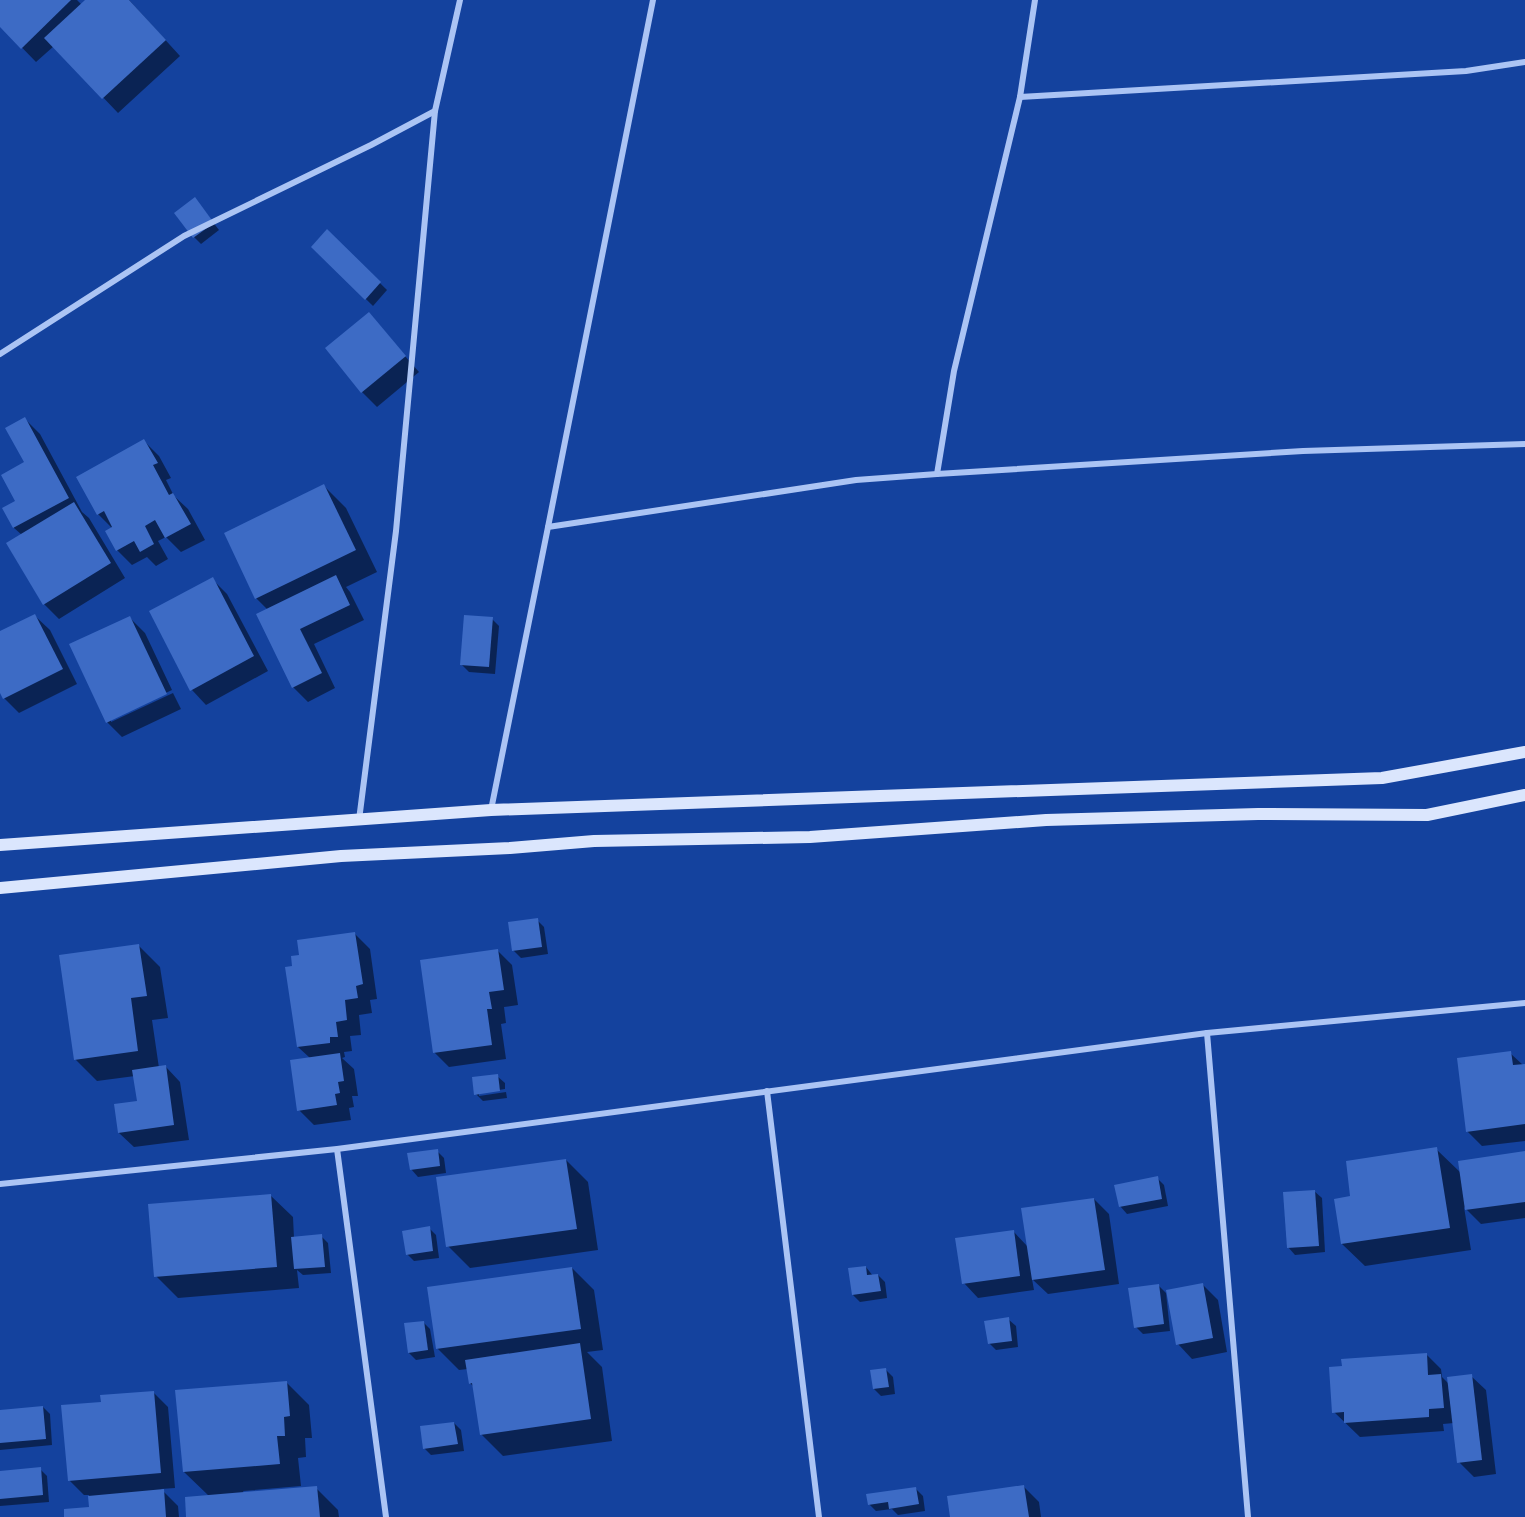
<svg xmlns="http://www.w3.org/2000/svg" width="1525" height="1517" viewBox="0 0 1525 1517" font-family="Ubuntu,sans-serif">
  <style>
    .shadow { fill: #0007 }
    .building { fill: #3d6bc5 }
    .lines { fill: none; stroke-linecap: round; stroke-linejoin: round }
    .street { stroke: #abc4f4; stroke-width: 6 }
    .secondary { stroke: #dbe6fd; stroke-width: 12 }
  </style>
  <rect width="100%" height="100%" fill="#14429e"/>
  <g class="shadow">
    <path d="M0,0H77L82,5L87,0H129L180,56L118,113L54,46L36,62L0,25Z"/>
    <path d="M195,199L219,230L201,244L194,237Z"/>
    <path d="M327,231L387,290L373,306L313,247Z"/>
    <path d="M368,314L419,372L377,407L362,392Z"/>
    <path d="M25,419L40,434L82,512L89,518L125,578L59,619L44,604L22,535L14,528L4,509L17,501L26,463Z"/>
    <path d="M144,441L159,456L171,478L166,480L174,496L188,509L205,540L181,552L166,537L158,541L168,559L156,566L147,557L132,565L117,550L113,529L98,514Z"/>
    <path d="M324,486L346,508L377,572L346,587L350,592L364,620L314,644L335,688L308,702L293,687L268,610L256,598Z"/>
    <path d="M212,579L227,594L268,671L206,705L192,690Z"/>
    <path d="M35,616L50,630L77,684L19,713L4,698L0,689V633Z"/>
    <path d="M130,618L145,633L172,690L111,719V722L173,693L181,709L122,737L107,722Z"/>
    <path d="M492,619L499,626L495,674L469,672L461,664Z"/>
    <path d="M537,920L544,927L548,954L521,958L513,950Z"/>
    <path d="M355,934L370,949L377,999L370,1000L372,1013L359,1015L361,1035L350,1036L352,1051L344,1052L345,1057L342,1058L354,1069L358,1096H352L354,1107L349,1108L351,1120L314,1125L299,1110L310,1058L298,1047L294,967L301,956Z"/>
    <path d="M138,945L160,967L168,1018L152,1020L159,1068L166,1067L180,1082L189,1140L134,1147L119,1133L138,1102L135,1076L97,1081L75,1059Z"/>
    <path d="M497,950L512,965L518,1005L504,1007L506,1023L501,1024L506,1059L449,1067L434,1052Z"/>
    <path d="M1510,1053L1523,1065H1525V1141L1482,1146L1467,1131Z"/>
    <path d="M497,1076L505,1083V1089L479,1093V1096L506,1092L507,1098L483,1101L476,1094Z"/>
    <path d="M1436,1149L1461,1173L1525,1153V1218L1481,1224L1464,1207L1471,1250L1365,1266L1342,1244L1352,1197Z"/>
    <path d="M437,1151L444,1158L446,1173L418,1177L411,1169Z"/>
    <path d="M566,1160L588,1182L598,1250L470,1268L448,1246Z"/>
    <path d="M1157,1178L1164,1185L1168,1206L1127,1214L1120,1206Z"/>
    <path d="M1314,1191L1322,1198L1325,1252L1295,1255L1288,1247Z"/>
    <path d="M270,1195L293,1217L294,1238L321,1236L328,1243L331,1273L303,1275L297,1270L299,1288L178,1298L156,1276Z"/>
    <path d="M1094,1199L1109,1214L1119,1284L1048,1294L1032,1279L1034,1290L978,1298L964,1283L1013,1231L1028,1247Z"/>
    <path d="M429,1228L436,1235L439,1258L414,1261L407,1254Z"/>
    <path d="M866,1267L873,1276L878,1275L885,1282L887,1298L860,1302L853,1295Z"/>
    <path d="M572,1268L594,1290L603,1350L587,1352L602,1367L612,1441L503,1456L481,1434L474,1387L470,1383L468,1369L459,1370L437,1348Z"/>
    <path d="M1158,1285L1166,1293L1170,1331L1143,1334L1136,1327Z"/>
    <path d="M1203,1285L1218,1300L1227,1352L1192,1359L1178,1344Z"/>
    <path d="M1008,1319L1016,1326L1018,1347L996,1350L989,1343Z"/>
    <path d="M423,1322L430,1329L435,1357L416,1360L409,1353Z"/>
    <path d="M1426,1354L1441,1369L1442,1377L1449,1384L1471,1376L1486,1390L1496,1474L1474,1477L1459,1462L1454,1423L1443,1424L1444,1431L1360,1437L1334,1412Z"/>
    <path d="M886,1370L893,1377L895,1394L881,1396L874,1389Z"/>
    <path d="M287,1383L309,1405L312,1438H305L306,1457L298,1458L301,1486L243,1491L244,1493L316,1488L338,1510L339,1517H188L209,1496L184,1472Z"/>
    <path d="M153,1392L168,1407L175,1488L161,1489L178,1506L179,1517H66L91,1508L89,1495H84L69,1480L103,1403Z"/>
    <path d="M43,1407L50,1414L52,1445L0,1450V1411Z"/>
    <path d="M454,1423L461,1430L464,1451L431,1455L424,1448Z"/>
    <path d="M40,1469L47,1476L49,1502L0,1506V1472Z"/>
    <path d="M1024,1487L1039,1502L1041,1517H951Z"/>
    <path d="M916,1489L923,1496L925,1511L898,1515L892,1509L876,1511L869,1504Z"/>
  </g>
  <g class="building">
    <path d="M0,0H71L21,49L0,27Z"/>
    <path d="M85,0H129L166,40L102,99L44,38Z"/>
    <path d="M195,197L214,223L193,238L174,213Z"/>
    <path d="M327,229L381,282L365,300L311,247Z"/>
    <path d="M369,312L406,356L361,393L325,348Z"/>
    <path d="M25,417L69,498L13,528L2,508L15,501L1,475L24,462L5,428Z"/>
    <path d="M144,439L158,463L153,465L169,495L173,493L191,524L165,538L155,520L145,526L154,544L140,552L134,541L116,551L105,531L112,527L104,511L97,515L76,477Z"/>
    <path d="M324,484L356,550L255,599L224,533Z"/>
    <path d="M74,502L111,563L43,605L6,543Z"/>
    <path d="M336,575L350,605L300,629L322,673L292,688L256,614Z"/>
    <path d="M213,577L254,656L190,691L149,611Z"/>
    <path d="M35,614L63,669L3,699L0,693V631Z"/>
    <path d="M464,615L493,617L489,667L460,665Z"/>
    <path d="M130,616L167,694L106,723L69,644Z"/>
    <path d="M538,918L542,947L512,951L508,922Z"/>
    <path d="M355,932L363,984L356,986L358,998L345,1000L347,1020L336,1022L338,1037H330V1043L297,1047L285,967L292,966L291,956L299,955L297,940Z"/>
    <path d="M139,944L147,996L131,998L138,1051L74,1060L59,955Z"/>
    <path d="M498,949L504,990L489,992L492,1009H487L492,1045L433,1053L420,960Z"/>
    <path d="M1511,1051L1513,1065L1525,1064V1124L1466,1132L1457,1058Z"/>
    <path d="M340,1053L344,1081L338,1082L340,1093L335,1094L337,1105L297,1111L290,1060Z"/>
    <path d="M166,1065L174,1125L118,1133L114,1104L137,1101L132,1070Z"/>
    <path d="M498,1074L500,1091L474,1095L472,1077Z"/>
    <path d="M1437,1147L1450,1228L1341,1244L1334,1199L1350,1196L1346,1161Z"/>
    <path d="M438,1149L440,1166L410,1170L407,1153Z"/>
    <path d="M1525,1151V1202L1465,1210L1458,1161Z"/>
    <path d="M566,1159L577,1229L446,1247L436,1177Z"/>
    <path d="M1158,1176L1162,1199L1119,1207L1114,1185Z"/>
    <path d="M1315,1190L1319,1246L1287,1248L1283,1192Z"/>
    <path d="M271,1194L277,1267L154,1277L148,1204Z"/>
    <path d="M1094,1198L1105,1270L1032,1280L1021,1208Z"/>
    <path d="M430,1226L433,1251L406,1255L402,1231Z"/>
    <path d="M1014,1230L1020,1276L962,1284L955,1238Z"/>
    <path d="M322,1234L325,1267L294,1269L291,1237Z"/>
    <path d="M866,1266L867,1275L878,1274L881,1291L852,1295L848,1268Z"/>
    <path d="M572,1267L581,1329L436,1349L427,1287Z"/>
    <path d="M1203,1283L1213,1338L1176,1345L1166,1290Z"/>
    <path d="M1159,1284L1164,1324L1134,1328L1128,1288Z"/>
    <path d="M1009,1317L1012,1341L988,1344L984,1321Z"/>
    <path d="M424,1321L428,1350L408,1353L404,1323Z"/>
    <path d="M580,1343L591,1419L480,1435L472,1383L469,1384L465,1360Z"/>
    <path d="M1427,1353L1428,1375L1441,1374L1444,1408L1429,1409V1417L1344,1423V1412L1332,1413L1329,1367L1342,1366L1341,1359Z"/>
    <path d="M886,1368L889,1387L873,1389L870,1370Z"/>
    <path d="M1472,1374L1482,1460L1457,1463L1447,1377Z"/>
    <path d="M287,1381L290,1416L284,1417L285,1436H277L280,1464L183,1472L175,1390Z"/>
    <path d="M154,1391L161,1473L68,1481L61,1405L101,1402L100,1395Z"/>
    <path d="M43,1406L46,1439L0,1443V1410Z"/>
    <path d="M454,1422L458,1444L423,1449L420,1426Z"/>
    <path d="M41,1467L43,1495L0,1499V1471Z"/>
    <path d="M1024,1485L1029,1517H950L947,1496Z"/>
    <path d="M317,1486L320,1517H186L185,1497Z"/>
    <path d="M916,1487L919,1504L889,1509L888,1502L868,1505L866,1494Z"/>
    <path d="M164,1489L166,1517H64V1509L89,1507L88,1496Z"/>
  </g>
  <g class="lines">
    <g class="street">
      <path d="M1020,97L1466,71L1525,62"/>
      <path d="M0,354L184,236L371,145L435,111"/>
      <path d="M937,474L1303,451L1525,444"/>
      <path d="M548,527L653,0"/>
      <path d="M491,810L548,527L856,480L937,474L954,371L1020,97L1035,0"/>
      <path d="M359,820L396,531L435,111L460,0"/>
      <path d="M1207,1033L1248,1517"/>
      <path d="M767,1091L819,1517"/>
      <path d="M337,1149L386,1517"/>
      <path d="M0,1184L337,1149L1207,1033L1525,1003"/>
    </g>
    <g class="secondary">
      <path d="M0,845L491,810L1382,778L1525,752"/>
      <path d="M0,888L341,856L510,848L594,841L810,837L1046,820L1258,814L1427,815L1525,795"/>
    </g>
  </g>
</svg>
